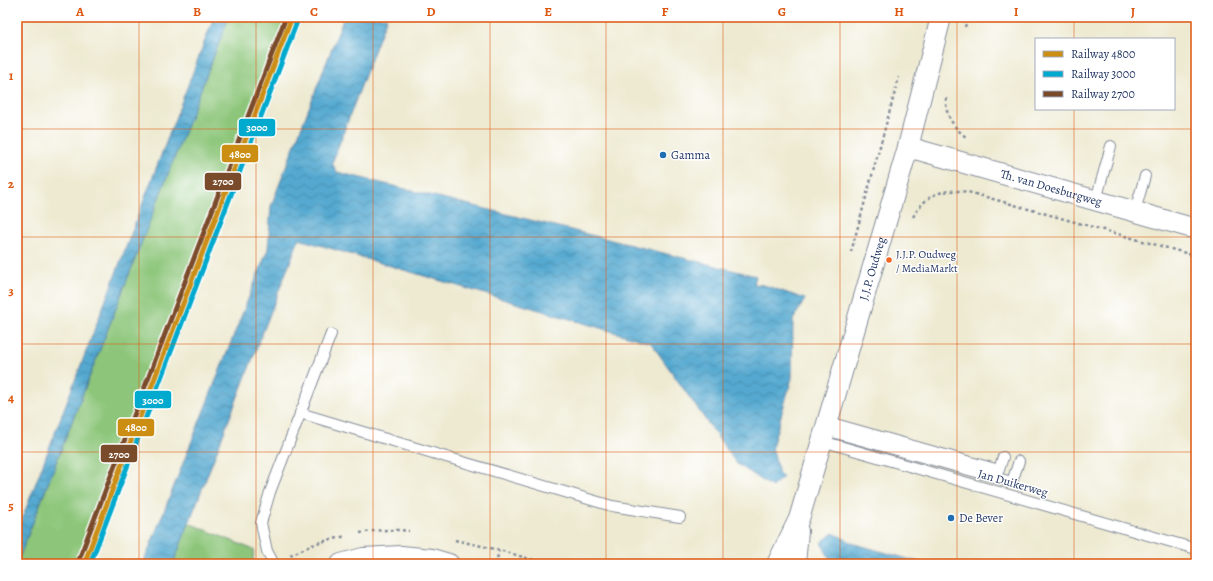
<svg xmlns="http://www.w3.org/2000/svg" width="1213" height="581" viewBox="0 0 1213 581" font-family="Alegreya,serif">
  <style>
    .grass { fill: #8dc67a; stroke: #547a6c }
    .water { fill: url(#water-waves); stroke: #386c97 }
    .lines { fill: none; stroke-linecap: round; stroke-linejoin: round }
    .lane-casing { stroke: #848c98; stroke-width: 12 }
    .street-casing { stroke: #848c98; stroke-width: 22 }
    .path { stroke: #848c98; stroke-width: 2.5; stroke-dasharray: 3 3; stroke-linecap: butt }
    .lane { stroke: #fff; stroke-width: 10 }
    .street { stroke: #fff; stroke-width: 20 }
    .rail-1-casing { stroke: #fff; stroke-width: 8 }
    .rail-2-casing { stroke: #fff; stroke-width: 8 }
    .rail-3-casing { stroke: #fff; stroke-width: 8 }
    .rail-1 { stroke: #cb8e13; stroke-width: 5 }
    .rail-2 { stroke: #00a9ce; stroke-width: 5 }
    .rail-3 { stroke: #7a4b2a; stroke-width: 5 }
    .grid { fill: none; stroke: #de5710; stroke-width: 1; stroke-opacity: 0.55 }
    .poi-dot { fill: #1f6fb2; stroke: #fff; stroke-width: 1.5 }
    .bus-dot { fill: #f26522; stroke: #fff; stroke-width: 1.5 }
    .labels { text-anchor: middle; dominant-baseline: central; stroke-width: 3; stroke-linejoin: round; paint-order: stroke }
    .bus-label { font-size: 11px; fill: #1b2f5e; stroke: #fff; text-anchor: start }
    .poi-label { font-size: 12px; fill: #1b2f5e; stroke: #fff; text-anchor: start }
    .street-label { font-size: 12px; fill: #1b2f5e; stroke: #fff }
    .line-badge { stroke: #fff; stroke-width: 1.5 }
    .badge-label { font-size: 11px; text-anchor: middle; font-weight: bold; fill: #fff }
    .neatline { fill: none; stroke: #de5710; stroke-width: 1.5 }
    .grid-label { font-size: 13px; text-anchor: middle; font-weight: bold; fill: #de5710 }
  </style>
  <defs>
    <pattern id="water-waves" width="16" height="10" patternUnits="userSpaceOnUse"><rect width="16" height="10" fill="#54a9d0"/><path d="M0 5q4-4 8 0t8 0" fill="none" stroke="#458aac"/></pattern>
  </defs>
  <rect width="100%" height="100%" fill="#fff"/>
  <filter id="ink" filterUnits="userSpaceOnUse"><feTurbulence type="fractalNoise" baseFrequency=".025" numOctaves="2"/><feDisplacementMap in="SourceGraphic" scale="8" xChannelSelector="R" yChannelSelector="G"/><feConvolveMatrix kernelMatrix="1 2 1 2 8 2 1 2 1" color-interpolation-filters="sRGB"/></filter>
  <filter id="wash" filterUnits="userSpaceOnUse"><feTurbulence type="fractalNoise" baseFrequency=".012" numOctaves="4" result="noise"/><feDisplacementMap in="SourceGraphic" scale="16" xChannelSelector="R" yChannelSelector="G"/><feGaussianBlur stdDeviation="0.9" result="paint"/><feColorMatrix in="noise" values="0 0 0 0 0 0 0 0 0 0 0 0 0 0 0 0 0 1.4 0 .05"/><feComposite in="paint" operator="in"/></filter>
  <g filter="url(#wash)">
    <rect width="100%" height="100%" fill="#eeead2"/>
    <g class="grass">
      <path d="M229,17H292L83,564H17Z"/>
      <path d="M189,523L254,550L253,564H173Z"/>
    </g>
    <g class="water">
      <path d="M214,17H229L17,563V532Z"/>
      <path d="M344,17H387L332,163L337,172L756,276L754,284L764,285L805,299L793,320L792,378L772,447L778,469V472L783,477L772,487L736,463L651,343L299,239L173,564H143L268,249L271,206Z"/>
      <path d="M833,533L855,544L926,564H833L821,543Z"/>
    </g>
  </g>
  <g filter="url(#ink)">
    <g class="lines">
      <g class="lane-casing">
        <g id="lane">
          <path d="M1096,200L1111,146"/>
          <path d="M1135,211L1145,176"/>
          <path d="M300,413L436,454L612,506L680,517"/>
          <path d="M828,422L999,470L1003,457"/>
          <path d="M825,430L1012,482L1019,461"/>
          <path d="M822,441L1196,549"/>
          <path d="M274,564L267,551L261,523L270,492L331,334"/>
        </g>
      </g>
      <g class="street-casing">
        <g id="street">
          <path id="s1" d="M908,147L1196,229"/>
          <path d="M341,564L363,558L401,556L432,559L449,564"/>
          <path id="s2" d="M777,564L799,519L908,147L941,17"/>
          <path d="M795,564L798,531"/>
        </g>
      </g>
      <g class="path">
        <path d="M965,27L968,17"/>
        <path d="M946,98C946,102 946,107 947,111C950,122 959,133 968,138"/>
        <path d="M913,217C926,194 942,188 968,192L1196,256"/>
        <path d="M851,252L899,77"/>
        <path d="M360,533C375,530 394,529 409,531"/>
        <path d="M455,540L499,550L547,564"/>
        <path d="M290,555L317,543L346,536"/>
        <path d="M496,564L499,550"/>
      </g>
      <use href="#lane" class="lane"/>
      <use href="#street" class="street"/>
      <g class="rail-1-casing">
        <path id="rail-1" d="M84,564L292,17"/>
      </g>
      <g class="rail-2-casing">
        <path id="rail-2" d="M90,564L298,19"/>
      </g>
      <g class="rail-3-casing">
        <path id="rail-3" d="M78,562L286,17"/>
      </g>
      <use href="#rail-1" class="rail-1"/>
      <use href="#rail-2" class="rail-2"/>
      <use href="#rail-3" class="rail-3"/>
    </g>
  </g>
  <path class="grid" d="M139,17V564M256,17V564M373,17V564M490,17V564M606,17V564M723,17V564M840,17V564M957,17V564M1074,17V39M1074,109V564M17,129H1196M17,237H1196M17,344H1196M17,452H1196"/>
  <g class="poi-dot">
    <circle cx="663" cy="155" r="4"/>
    <circle cx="951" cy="518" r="4"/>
  </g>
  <circle class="bus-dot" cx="889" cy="260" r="3.5"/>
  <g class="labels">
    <g class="bus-label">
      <text x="896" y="254">J.J.P. Oudweg<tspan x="896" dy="14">/ MediaMarkt</tspan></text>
    </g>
    <g class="poi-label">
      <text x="671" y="155">Gamma</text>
      <text x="959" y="518">De Bever</text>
    </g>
    <g class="street-label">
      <text stroke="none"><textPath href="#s1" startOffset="149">Th. van Doesburgweg</textPath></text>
      <text stroke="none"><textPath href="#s2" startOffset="311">J.J.P. Oudweg</textPath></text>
      <text transform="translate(1013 483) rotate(16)">Jan Duikerweg</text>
    </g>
  </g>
  <g class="line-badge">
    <rect x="238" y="118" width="38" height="19" rx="4" fill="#00a9ce"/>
    <rect x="221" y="144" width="38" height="19" rx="4" fill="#cb8e13"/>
    <rect x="204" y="172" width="38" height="19" rx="4" fill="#7a4b2a"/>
    <rect x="134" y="390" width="38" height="19" rx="4" fill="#00a9ce"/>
    <rect x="117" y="418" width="38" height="19" rx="4" fill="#cb8e13"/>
    <rect x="100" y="444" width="38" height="19" rx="4" fill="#7a4b2a"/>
  </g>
  <g class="badge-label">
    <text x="257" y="131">3000</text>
    <text x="240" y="158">4800</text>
    <text x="223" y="185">2700</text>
    <text x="153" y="404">3000</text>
    <text x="136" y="431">4800</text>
    <text x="119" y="458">2700</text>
  </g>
  <rect width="1213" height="581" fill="none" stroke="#fff" stroke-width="44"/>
  <rect x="1035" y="38" width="140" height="72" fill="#ffffff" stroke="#a4acbf"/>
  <rect x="1043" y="51" width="20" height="6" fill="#cb8e13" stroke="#a4acbf"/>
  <text x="1071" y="58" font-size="12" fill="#1b2f5e">Railway 4800</text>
  <rect x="1043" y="71" width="20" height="6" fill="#00a9ce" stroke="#a4acbf"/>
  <text x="1071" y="78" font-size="12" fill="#1b2f5e">Railway 3000</text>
  <rect x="1043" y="91" width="20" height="6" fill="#7a4b2a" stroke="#a4acbf"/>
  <text x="1071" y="98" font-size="12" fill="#1b2f5e">Railway 2700</text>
  <rect x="22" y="22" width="1169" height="537" class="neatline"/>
  <g class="grid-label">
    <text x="80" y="16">A</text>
    <text x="197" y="16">B</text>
    <text x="314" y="16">C</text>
    <text x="431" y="16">D</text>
    <text x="548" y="16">E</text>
    <text x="665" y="16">F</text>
    <text x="782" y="16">G</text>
    <text x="899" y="16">H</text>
    <text x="1016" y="16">I</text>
    <text x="1133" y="16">J</text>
    <text x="11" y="80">1</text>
    <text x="11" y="188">2</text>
    <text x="11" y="295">3</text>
    <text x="11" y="402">4</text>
    <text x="11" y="510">5</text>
  </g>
</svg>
